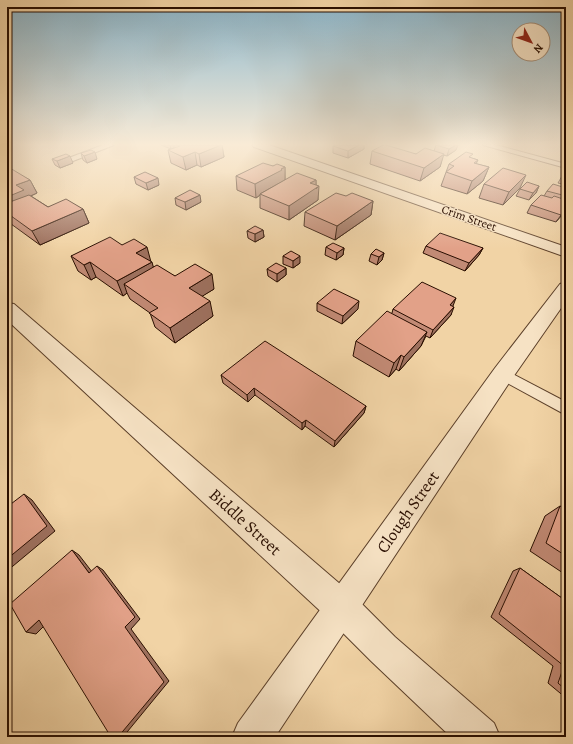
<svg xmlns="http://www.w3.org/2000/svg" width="573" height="744" viewBox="0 0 573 744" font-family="Alegreya,serif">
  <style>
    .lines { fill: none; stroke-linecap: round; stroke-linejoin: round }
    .service-casing { stroke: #5b3f29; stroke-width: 2 }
    .minor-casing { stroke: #5b3f29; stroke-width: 2 }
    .tertiary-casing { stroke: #5b3f29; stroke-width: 2 }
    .service { fill: #f6e2c4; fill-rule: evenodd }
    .minor { fill: #f6e2c4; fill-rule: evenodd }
    .tertiary { fill: #f6e2c4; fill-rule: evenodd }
    .wall { fill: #c28a75; stroke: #290e00 }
    .shaded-wall { fill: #9e715f; stroke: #290e00 }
    .building { fill: #e2a188; stroke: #290e00 }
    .labels { text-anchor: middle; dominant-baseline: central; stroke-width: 3; stroke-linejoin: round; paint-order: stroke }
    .far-street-label { font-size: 12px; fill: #290e00; stroke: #f6e2c4 }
    .near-street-label { font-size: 17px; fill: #290e00; stroke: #f6e2c4 }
  </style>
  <rect width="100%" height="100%" fill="#f1d3a5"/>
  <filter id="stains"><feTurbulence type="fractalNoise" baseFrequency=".005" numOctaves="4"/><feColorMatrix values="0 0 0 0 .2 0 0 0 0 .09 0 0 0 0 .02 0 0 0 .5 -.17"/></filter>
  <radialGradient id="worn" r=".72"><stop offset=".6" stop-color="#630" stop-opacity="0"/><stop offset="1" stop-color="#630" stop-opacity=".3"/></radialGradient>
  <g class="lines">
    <g class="service-casing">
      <g id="service">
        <path d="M103,145H114L73,161L66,159Z"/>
        <path d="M483,145H496L566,164V168Z"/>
        <path d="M503,369L566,402V415L498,378L496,374L498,370Z"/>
      </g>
    </g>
    <g class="minor-casing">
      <g id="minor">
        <path d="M252,145H269L566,247V257L254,147Z"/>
        <path d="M7,303L14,304L354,596L395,637L494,723L500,737H451L371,661L330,620L7,320Z"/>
      </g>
    </g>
    <g class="tertiary-casing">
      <path id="tertiary" d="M566,282V301L511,380L275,737H232L238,723L495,368L560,284Z"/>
    </g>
    <use href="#service" class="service"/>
    <use href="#minor" class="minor"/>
    <use href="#tertiary" class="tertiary"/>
  </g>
  <g class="wall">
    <path d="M161,145H222L224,157L201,167L197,165L186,170L171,163L168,150L171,149Z"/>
    <path d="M335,145H364V149L348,158L333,153V146Z"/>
    <path d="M436,145L456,150L447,156L443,155L440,167L420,181L370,164L372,151L416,154L434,151Z"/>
    <path d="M81,153L97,159L87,163L83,160Z"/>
    <path d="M471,158L478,160L476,164L489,167L483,181L467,194L441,186L449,164Z"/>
    <path d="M52,159L73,163L60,168L55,165Z"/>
    <path d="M273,166L285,167V180H316V185L318,200L289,220L260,208V195L256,198L237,190L236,176Z"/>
    <path d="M7,169L30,180L37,193L31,196L48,207L83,209L89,223L40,245L7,221Z"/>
    <path d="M566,171V185L558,183L562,176Z"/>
    <path d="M134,177L159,185L148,190L136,184Z"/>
    <path d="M484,184L520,188L503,205L479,198Z"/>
    <path d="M539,186L536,193L529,200L516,196L520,189Z"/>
    <path d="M566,188V210L556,222L527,213L531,205L544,196L547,191Z"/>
    <path d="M175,198L201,202L186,210L176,205Z"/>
    <path d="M373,201L371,215L335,240L304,226L305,212Z"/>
    <path d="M263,230L264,237L255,242L248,238L247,231Z"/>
    <path d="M122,245L151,262L153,267L175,276L214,289L202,296L213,316L175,343L155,327L150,313L130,299L127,293L123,296L96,277L91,280L78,271L71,256Z"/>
    <path d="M426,246L483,248L479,255L465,271L423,253Z"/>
    <path d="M326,247L344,248L343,255L336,260L325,255Z"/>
    <path d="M384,253L382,260L377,265L369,261L371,254Z"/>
    <path d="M283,256L300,263L293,268L283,264Z"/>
    <path d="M286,268V275L277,282L268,276L267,269Z"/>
    <path d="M317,303L358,309L342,324L317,311Z"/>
    <path d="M452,306L451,315L430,338L426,336L421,346L399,371L396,369L389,377L353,356L356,341L392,313L393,309L453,306Z"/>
    <path d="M221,375L366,406L364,413L334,447L305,426L302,430L255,395L248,402L223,383Z"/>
    <path d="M566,473V485L562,483Z"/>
    <path d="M560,506L566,510V575L530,551L545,516Z"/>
    <path d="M520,568L566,601V698L548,683L553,666L491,617L513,571Z"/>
  </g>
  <g class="shaded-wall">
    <path d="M170,145H174V148L171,149Z"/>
    <path d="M221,145H222L224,157L201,167L199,154Z"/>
    <path d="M359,145H364V149L348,158V151Z"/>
    <path d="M456,145H458L456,150L447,156L449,149Z"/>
    <path d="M95,152L97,159L87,163L84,156Z"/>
    <path d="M195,152L197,165L186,170L183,157Z"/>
    <path d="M444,154L440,167L420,181L424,168Z"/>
    <path d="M70,156L73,163L60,168L57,161Z"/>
    <path d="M285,167V180L260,194V195L256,198L255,184Z"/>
    <path d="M489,167L483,181L467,194L472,181Z"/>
    <path d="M526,175L520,188L503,205L509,192Z"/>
    <path d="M158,178L159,185L148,190L146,183Z"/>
    <path d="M30,180L37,193L28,197L7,213V197L16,185Z"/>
    <path d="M316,180V189L319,186L318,200L289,220V206L310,183Z"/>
    <path d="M539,186L536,193L529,200L533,193Z"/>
    <path d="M200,195L201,202L186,210L185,202Z"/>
    <path d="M373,201L371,215L335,240L337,226Z"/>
    <path d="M566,208V210L556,222Z"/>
    <path d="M83,209L89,223L40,245L32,231Z"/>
    <path d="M263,230L264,237L255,242V234Z"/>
    <path d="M147,247L151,262L141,267L136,253Z"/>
    <path d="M344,248L343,255L336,260L337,253Z"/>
    <path d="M483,248L479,255L465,271L469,263Z"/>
    <path d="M384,253L382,260L377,265L379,257Z"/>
    <path d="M300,256V263L293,268V261Z"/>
    <path d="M90,262L96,277L91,280L84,265Z"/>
    <path d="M152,262L156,277L124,284L127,293L123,296L117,281Z"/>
    <path d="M286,268V275L277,282V274Z"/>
    <path d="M212,274L214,289L193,302L189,288Z"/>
    <path d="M456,298L453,306L446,313L450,305Z"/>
    <path d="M210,301L213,316L175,343L170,328Z"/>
    <path d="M359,301L358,309L342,324L343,316Z"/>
    <path d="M454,307L451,315L430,338L433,330Z"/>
    <path d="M427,332L421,346L399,371L404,357Z"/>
    <path d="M401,355L396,369L389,377L394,363Z"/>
    <path d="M254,388L255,395L248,402L247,395Z"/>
    <path d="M366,406L364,413L334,447L335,441Z"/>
    <path d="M306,420L305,426L302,430V423Z"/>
    <path d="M24,494L32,500L55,531L7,571V559Z"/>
    <path d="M72,550L79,555L96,577L89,573Z"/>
    <path d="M97,566L103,570L140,619L131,629L169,681L123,737H118L125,627Z"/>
    <path d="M39,620L48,622L36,634L26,632Z"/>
  </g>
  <g class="building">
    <path d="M178,145H221L199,154L195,152L183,157L168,150L180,146Z"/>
    <path d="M335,145H359L348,151L333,146Z"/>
    <path d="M383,145H386L416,154L425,148L444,154L424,168L372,151Z"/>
    <path d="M436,145H456L449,149Z"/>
    <path d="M91,150L95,152L84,156L81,153Z"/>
    <path d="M466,152L473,154L469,157L478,160L474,163L489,167L472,181L446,172L454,166L449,164Z"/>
    <path d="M66,154L70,156L57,161L52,159Z"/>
    <path d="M263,163L273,166L277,164L285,167L281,169L282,170L255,184L236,176Z"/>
    <path d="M10,168L30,180L16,185L24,190L7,197V169Z"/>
    <path d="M503,168L526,175L509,192L484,184Z"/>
    <path d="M566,171V177L562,176Z"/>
    <path d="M145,172L158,178L146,183L134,177Z"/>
    <path d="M297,173L316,180L310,183L319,186L289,206L260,194Z"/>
    <path d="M527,182L539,186L533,193L520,189Z"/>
    <path d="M553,184L566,188V196L547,191Z"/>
    <path d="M190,190L200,195L185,202L175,198Z"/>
    <path d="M336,193L346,196L352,193L373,201L337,226L305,212Z"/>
    <path d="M29,195L48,207L66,199L83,209L32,231L7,213V203Z"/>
    <path d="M541,195L552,198L554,196L566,200V208L561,215L531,205Z"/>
    <path d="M255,226L263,230L255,234L247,231Z"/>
    <path d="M440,233L483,248L469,263L426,246Z"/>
    <path d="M110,237L122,245L134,239L147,247L136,253L152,262L117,281L90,262L84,265L71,256Z"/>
    <path d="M333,243L344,248L337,253L326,247Z"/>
    <path d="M376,249L384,253L379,257L371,254Z"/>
    <path d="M291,251L300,256L293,261L283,256Z"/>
    <path d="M276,263L286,268L277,274L267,269Z"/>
    <path d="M195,264L212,274L189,288L210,301L170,328L149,313L158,308L124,284L157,265L175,276Z"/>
    <path d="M422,282L456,298L450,305L454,307L433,330L393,309Z"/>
    <path d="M334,289L359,301L343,316L317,303Z"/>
    <path d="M387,311L427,332L404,357L401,355L394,363L356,341Z"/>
    <path d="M265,341L366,406L335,441L306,420L302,423L254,388L247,395L221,375Z"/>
    <path d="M24,494L47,526L7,559V507Z"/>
    <path d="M560,506L566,510V556L546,543Z"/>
    <path d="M72,550L89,573L97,566L135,617L125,627L164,682L118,737H111L39,620L26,632L10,604Z"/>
    <path d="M520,568L566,601V690L558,683L564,666L499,614Z"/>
  </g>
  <linearGradient id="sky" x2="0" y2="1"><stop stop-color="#89b6cd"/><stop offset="0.58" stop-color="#f9ebd6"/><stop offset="1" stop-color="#f9ebd6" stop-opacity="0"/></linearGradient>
  <rect width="573" height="249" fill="url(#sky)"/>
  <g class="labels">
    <g class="far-street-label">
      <text transform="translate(469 218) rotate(19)">Crim Street</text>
    </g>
    <g class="near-street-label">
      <text transform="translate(408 512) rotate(-55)">Clough Street</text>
      <text transform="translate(245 522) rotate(42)">Biddle Street</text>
    </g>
  </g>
  <rect width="573" height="744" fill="none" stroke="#f1d3a5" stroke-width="24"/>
  <rect x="8" y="8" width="557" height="728" fill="none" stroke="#290e00" stroke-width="2"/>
  <rect x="12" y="12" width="549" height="720" fill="none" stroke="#290e00"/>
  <g transform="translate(531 42) rotate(131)"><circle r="19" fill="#f6e2c4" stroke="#a48d76"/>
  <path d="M0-3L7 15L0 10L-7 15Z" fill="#8f2418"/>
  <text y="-6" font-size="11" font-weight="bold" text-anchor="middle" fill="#290e00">N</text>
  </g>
  <rect width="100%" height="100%" filter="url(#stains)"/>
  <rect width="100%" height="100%" fill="url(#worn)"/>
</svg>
